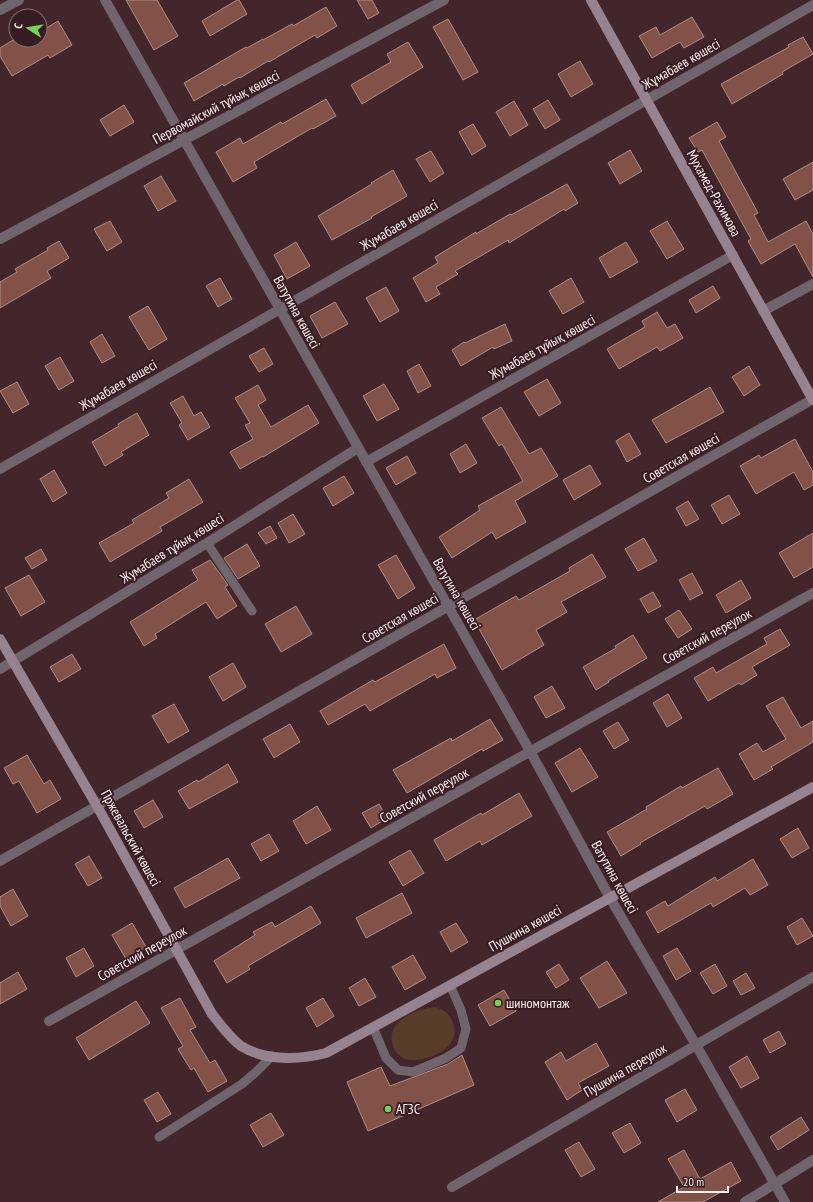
<svg xmlns="http://www.w3.org/2000/svg" width="813" height="1202" viewBox="0 0 813 1202" font-family="'PT Sans Narrow',sans-serif">
  <style>
    .green { fill: #583e2a }
    .building { fill: #825148; stroke: #b08e87 }
    .lines { fill: none; stroke-linecap: round; stroke-linejoin: round }
    .lane { stroke: #71656d; stroke-width: 9 }
    .street { stroke: #71656d; stroke-width: 10 }
    .secondary { stroke: #96838f; stroke-width: 10 }
    .poi-dot { fill: #78d158; stroke: #371d23; stroke-width: 1.5 }
    .labels { text-anchor: middle; dominant-baseline: central; stroke-width: 4; stroke-linejoin: round; paint-order: stroke }
    .street-label { font-size: 14px; fill: #feeef1; stroke: #371d23 }
    .poi-label { font-size: 14px; fill: #feeef1; stroke: #371d23; text-anchor: start }
  </style>
  <rect width="100%" height="100%" fill="#42262c"/>
  <path class="green" d="M434,1007C451,1010 461,1029 450,1044C442,1055 418,1063 405,1059C399,1056 395,1052 393,1046C385,1021 415,1010 434,1007Z"/>
  <g class="building">
    <path d="M126,0H157L178,36L154,50Z"/>
    <path d="M237,0H239L247,14L210,36L202,21Z"/>
    <path d="M357,0H372L379,13L368,19Z"/>
    <path d="M326,7L337,26L317,38L315,35L269,62L268,61L240,78L239,77L224,86L223,84L194,101L184,83L246,47L247,48L263,39V40L292,24L293,26Z"/>
    <path d="M692,17L704,37L684,48L680,42L652,58L639,36L656,27L660,35Z"/>
    <path d="M448,19L478,72L463,80L433,27Z"/>
    <path d="M58,21L72,45L50,58L48,55L12,76L0,56V48L13,40H40V32Z"/>
    <path d="M803,37L813,54L782,72L783,74L732,104L721,84L789,47L788,45Z"/>
    <path d="M408,42L423,67L362,104L351,85L391,62L387,54Z"/>
    <path d="M580,61L593,84L571,97L558,74Z"/>
    <path d="M326,99L336,116L313,129L312,128L254,162L257,168L233,182L216,152L240,138L243,144L281,122L282,124Z"/>
    <path d="M548,100L560,120L545,129L533,109Z"/>
    <path d="M514,101L528,125L510,136L496,112Z"/>
    <path d="M124,105L134,122L110,136L100,120Z"/>
    <path d="M717,122L726,137L719,141L758,213L754,215L768,242L806,221L813,234V277L795,244L761,264L748,241L751,239L702,150L698,152L689,138Z"/>
    <path d="M473,124L486,146L472,155L459,132Z"/>
    <path d="M630,150L642,171L620,184L608,163Z"/>
    <path d="M431,151L444,173L430,182L416,159Z"/>
    <path d="M813,162V190L795,200L783,179Z"/>
    <path d="M393,170L407,196L371,217L372,218L332,240L318,216L372,184L371,183Z"/>
    <path d="M161,176L176,201L158,211L144,186Z"/>
    <path d="M567,184L578,203L565,211L564,209L509,243L508,240L455,271L458,274L436,287L440,294L426,302L413,278L438,263L435,257L476,232V234L510,214L511,215Z"/>
    <path d="M110,221L122,242L107,251L94,229Z"/>
    <path d="M667,221L684,249L667,259L650,231Z"/>
    <path d="M59,241L69,258L47,271L51,278L0,308V282L17,272L15,269L48,250L47,248Z"/>
    <path d="M296,242L310,266L287,279L274,255Z"/>
    <path d="M626,242L638,262L610,278L599,258Z"/>
    <path d="M220,278L232,299L218,307L206,286Z"/>
    <path d="M571,278L584,302L563,314L549,291Z"/>
    <path d="M713,286L720,298L696,313L689,300Z"/>
    <path d="M386,287L399,311L380,322L366,298Z"/>
    <path d="M335,302L348,324L322,338L310,316Z"/>
    <path d="M148,306L167,339L149,350L129,317Z"/>
    <path d="M657,312L667,328L675,324L683,338L660,351L657,347L619,369L607,349L645,327L642,321Z"/>
    <path d="M505,324L512,341L494,349L493,347L461,366L452,350L464,342L465,343Z"/>
    <path d="M102,334L115,356L102,363L90,342Z"/>
    <path d="M264,348L273,364L259,372L249,356Z"/>
    <path d="M60,357L74,381L59,390L45,366Z"/>
    <path d="M419,364L431,386L418,393L407,371Z"/>
    <path d="M749,366L760,385L744,396L732,377Z"/>
    <path d="M547,379L561,403L539,416L524,392Z"/>
    <path d="M17,382L29,404L13,413L0,391Z"/>
    <path d="M384,384L399,409L377,421L363,396Z"/>
    <path d="M258,385L266,400L258,405L271,427L308,405L319,423L263,457V456L240,469L230,452L253,439L245,425L250,423L235,398Z"/>
    <path d="M710,387L724,412L666,443L652,420Z"/>
    <path d="M183,396L194,416L201,412L210,427L188,440L179,425L182,423L170,403Z"/>
    <path d="M501,407L529,454L541,448L558,476L515,501L526,522L496,539L492,532L452,558L439,537L480,510L478,506L523,481L502,444L499,446L482,418Z"/>
    <path d="M137,413L149,435L121,452L123,455L105,466L92,442L119,426L118,424Z"/>
    <path d="M629,433L641,454L627,462L616,441Z"/>
    <path d="M795,439L813,472V485L804,490L794,472L756,494L740,466L759,455L761,458Z"/>
    <path d="M466,444L477,463L460,473L450,454Z"/>
    <path d="M407,456L416,473L396,485L386,468Z"/>
    <path d="M590,465L601,484L574,500L563,480Z"/>
    <path d="M54,470L67,493L53,502L40,479Z"/>
    <path d="M344,476L354,493L333,506L323,488Z"/>
    <path d="M189,479L203,502L160,527L162,531L110,562L99,543L134,523L132,520L169,498L166,493Z"/>
    <path d="M729,495L740,514L722,524L711,505Z"/>
    <path d="M688,501L699,519L686,526L676,508Z"/>
    <path d="M293,514L305,534L289,543L278,523Z"/>
    <path d="M270,526L277,538L266,544L258,533Z"/>
    <path d="M813,533V567L794,578L779,553Z"/>
    <path d="M644,538L657,561L638,571L625,549Z"/>
    <path d="M247,544L260,566L238,579L224,558Z"/>
    <path d="M41,549L47,560L32,569L25,558Z"/>
    <path d="M592,554L606,577L561,602L567,612L536,630L544,645L502,670L474,620L516,596L519,600L570,571L569,568Z"/>
    <path d="M396,555L415,588L398,599L378,565Z"/>
    <path d="M210,560L228,585L225,587L237,606L217,619L206,602L155,634L157,638L144,646L130,622L198,580L192,570Z"/>
    <path d="M692,573L703,593L690,600L679,580Z"/>
    <path d="M29,575L45,602L21,616L5,588Z"/>
    <path d="M741,580L751,598L726,613L716,595Z"/>
    <path d="M653,592L661,606L648,613L640,599Z"/>
    <path d="M296,606L312,634L281,652L265,624Z"/>
    <path d="M679,610L692,629L678,638L665,619Z"/>
    <path d="M780,629L790,645L752,667L757,675L741,685L739,683L708,701L694,678L713,667L716,673L767,644L764,638Z"/>
    <path d="M633,635L647,658L608,681L609,682L596,690L583,667L616,648L615,646Z"/>
    <path d="M444,644L456,668L437,678L435,674L370,711L365,704L328,725L320,711L373,680L375,682Z"/>
    <path d="M72,654L81,669L59,682L50,667Z"/>
    <path d="M233,663L246,687L223,701L209,677Z"/>
    <path d="M552,686L565,708L546,718L534,697Z"/>
    <path d="M668,694L682,718L667,727L653,703Z"/>
    <path d="M783,697L801,728L813,721V742L771,767L773,769L754,780L739,754L757,743L763,752L786,739L766,706Z"/>
    <path d="M174,704L189,731L168,743L152,716Z"/>
    <path d="M490,719L503,740L483,751L482,749L407,793L393,770L451,738L452,741Z"/>
    <path d="M618,722L629,740L614,749L603,731Z"/>
    <path d="M290,724L300,742L274,758L263,739Z"/>
    <path d="M580,748L598,777L572,792L555,763Z"/>
    <path d="M27,755L44,784L50,780L61,799L37,813L19,781L13,784L4,768Z"/>
    <path d="M228,764L238,782L189,809L178,791L197,780L198,782Z"/>
    <path d="M718,768L733,794L707,809L705,806L675,823L640,843L641,844L621,856L607,832L647,809L646,807L681,786L682,788Z"/>
    <path d="M519,793L532,816L482,845L480,841L446,861L434,840L481,813L482,815Z"/>
    <path d="M153,800L163,817L144,828L134,811Z"/>
    <path d="M379,804L387,818L371,828L362,813Z"/>
    <path d="M317,806L331,830L306,844L293,821Z"/>
    <path d="M798,828L809,848L792,858L780,839Z"/>
    <path d="M269,834L279,851L261,861L251,844Z"/>
    <path d="M410,850L424,873L403,886L389,862Z"/>
    <path d="M89,856L102,878L88,886L75,864Z"/>
    <path d="M228,858L240,878L185,908L174,888Z"/>
    <path d="M753,859L768,885L750,895L745,888L713,907L711,903L658,933L646,912L665,901L668,906L715,877L717,881Z"/>
    <path d="M13,889L28,916L11,926L0,906V897Z"/>
    <path d="M402,893L412,913L366,938L356,918Z"/>
    <path d="M311,906L321,923L248,966L250,969L227,983L214,961L255,935L253,932L272,922L275,927Z"/>
    <path d="M802,918L813,936L797,945L787,927Z"/>
    <path d="M132,923L146,947L126,959L112,935Z"/>
    <path d="M456,923L468,942L451,952L440,932Z"/>
    <path d="M84,948L94,966L76,977L66,958Z"/>
    <path d="M677,948L691,971L676,980L663,956Z"/>
    <path d="M413,955L426,978L405,990L392,967Z"/>
    <path d="M607,961L627,993L599,1008L580,978Z"/>
    <path d="M559,964L569,980L556,988L546,972Z"/>
    <path d="M715,964L727,986L713,994L700,973Z"/>
    <path d="M18,972L27,989L0,1004V983Z"/>
    <path d="M746,973L755,988L741,995L733,981Z"/>
    <path d="M365,978L376,997L359,1006L349,988Z"/>
    <path d="M504,990L516,1011L490,1026L478,1005Z"/>
    <path d="M180,998L196,1027L190,1030L210,1063L215,1060L227,1081L208,1092L194,1068L191,1070L178,1049L183,1046L161,1008Z"/>
    <path d="M323,998L334,1016L317,1027L306,1008Z"/>
    <path d="M136,1001L150,1023L89,1060L76,1038Z"/>
    <path d="M779,1031L786,1044L770,1053L763,1040Z"/>
    <path d="M596,1043L609,1066L578,1083L582,1090L567,1100L545,1062L561,1052L566,1061Z"/>
    <path d="M462,1055L474,1085L368,1131L347,1082L381,1067L390,1086L448,1064Z"/>
    <path d="M747,1056L759,1078L741,1088L729,1067Z"/>
    <path d="M685,1089L697,1110L677,1122L665,1100Z"/>
    <path d="M158,1092L171,1114L157,1122L144,1100Z"/>
    <path d="M271,1113L284,1135L263,1147L250,1125Z"/>
    <path d="M801,1117L809,1130L778,1150L770,1137Z"/>
    <path d="M630,1123L641,1143L624,1153L612,1133Z"/>
    <path d="M579,1142L595,1169L581,1177L565,1150Z"/>
    <path d="M684,1150L700,1179L731,1162L741,1181L703,1202H658L684,1187L668,1159Z"/>
  </g>
  <g class="lines">
    <g class="lane">
      <path d="M207,543L252,611"/>
      <path d="M373,1027L386,1058L398,1070L413,1072L446,1058L461,1048L466,1029L461,1010L450,985"/>
      <path d="M159,1137L242,1084L256,1072L272,1056"/>
    </g>
    <g class="street">
      <path d="M105,0L530,751L610,898L696,1045L785,1202"/>
      <path d="M0,10L19,0"/>
      <path d="M0,239L444,0"/>
      <path d="M763,311L813,284"/>
      <path d="M366,462L733,255"/>
      <path d="M0,469L813,5"/>
      <path d="M0,669L207,543L358,448"/>
      <path d="M0,861L813,399"/>
      <path d="M49,1021L813,593"/>
      <path d="M452,1187L813,977"/>
      <path d="M745,1202L813,1160"/>
    </g>
    <g class="secondary">
      <path d="M591,0L813,400"/>
      <path d="M0,639L97,806L212,1014C221,1025 229,1037 241,1046C265,1061 299,1060 326,1053L813,787"/>
    </g>
  </g>
  <g class="poi-dot">
    <circle cx="498" cy="1003" r="4"/>
    <circle cx="388" cy="1109" r="4"/>
  </g>
  <g class="labels">
    <g class="street-label">
      <text transform="translate(681 64) rotate(-30)">Жұмабаев көшесі</text>
      <text transform="translate(216 107) rotate(-28)">Первомайский тұйық көшесі</text>
      <text transform="translate(714 193) rotate(61)">Мухамед-Рахимова</text>
      <text transform="translate(399 225) rotate(-30)">Жұмабаев көшесі</text>
      <text transform="translate(297 312) rotate(61)">Ватутина көшесі</text>
      <text transform="translate(542 347) rotate(-29)">Жумабаев тұйық көшесі</text>
      <text transform="translate(118 385) rotate(-30)">Жұмабаев көшесі</text>
      <text transform="translate(681 458) rotate(-30)">Советская көшесі</text>
      <text transform="translate(172 548) rotate(-32)">Жумабаев тұйық көшесі</text>
      <text transform="translate(457 594) rotate(60)">Ватутина көшесі</text>
      <text transform="translate(400 618) rotate(-30)">Советская көшесі</text>
      <text transform="translate(707 636) rotate(-29)">Советский переулок</text>
      <text transform="translate(424 795) rotate(-29)">Советский переулок</text>
      <text transform="translate(131 838) rotate(61)">Пржевальский көшесі</text>
      <text transform="translate(615 877) rotate(61)">Ватутина көшесі</text>
      <text transform="translate(525 928) rotate(-29)">Пушкина көшесі</text>
      <text transform="translate(142 953) rotate(-29)">Советский переулок</text>
      <text transform="translate(625 1070) rotate(-30)">Пушкина переулок</text>
    </g>
    <g class="poi-label">
      <text x="506" y="1003">шиномонтаж</text>
      <text x="396" y="1109">АГЗС</text>
    </g>
  </g>
  <g transform="translate(28 28) rotate(282)"><circle r="19" fill="#371d23" stroke="#877175"/>
  <path d="M0-3L7 15L0 10L-7 15Z" fill="#78d158"/>
  <text y="-6" font-size="11" font-weight="bold" text-anchor="middle" fill="#feeef1">С</text>
  </g>
  <path d="M677 1186v6h51v-6" fill="none" stroke="#feeef1" stroke-width="2"/>
  <text x="683" y="1186" font-size="12" fill="#feeef1" stroke="#371d23" stroke-width="3" paint-order="stroke">20 m</text>
</svg>
